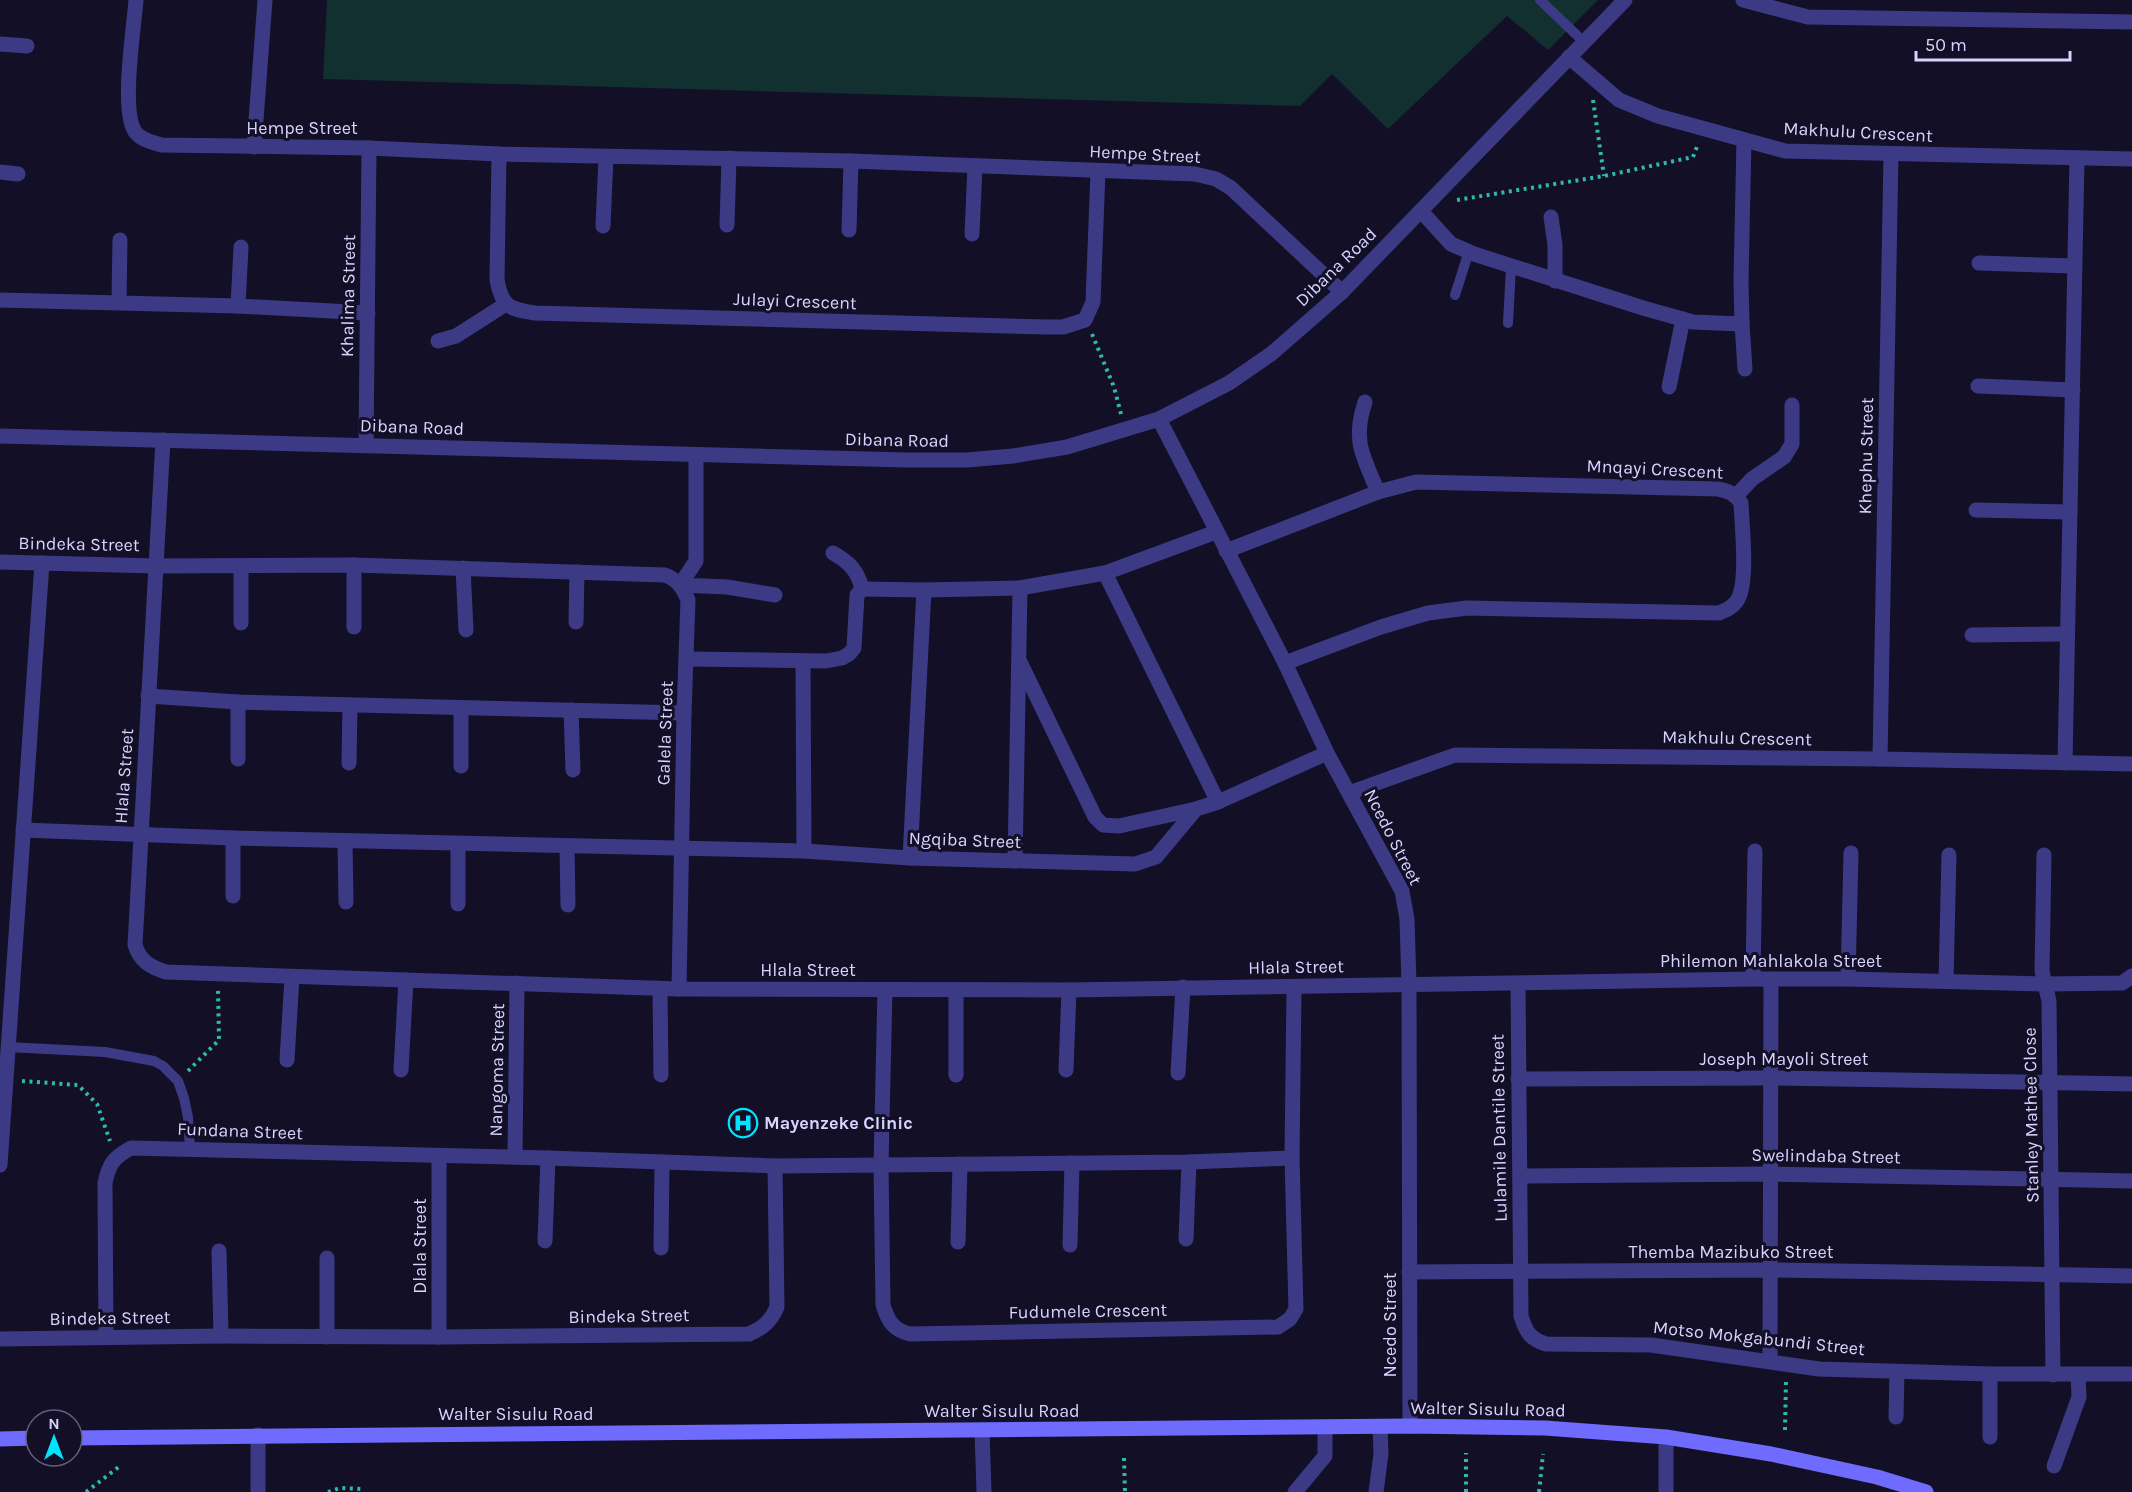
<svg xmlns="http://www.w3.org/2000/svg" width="2132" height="1492" viewBox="0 0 2132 1492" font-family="Karla,sans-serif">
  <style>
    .green { fill: #12302f }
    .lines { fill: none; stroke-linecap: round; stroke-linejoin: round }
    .path { stroke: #2fb8b0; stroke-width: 4; stroke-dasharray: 3 4.5; stroke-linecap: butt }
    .lane { stroke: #3d3a85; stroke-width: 10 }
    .street { stroke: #3d3a85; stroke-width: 15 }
    .secondary { stroke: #6f6bff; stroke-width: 15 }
    .labels { text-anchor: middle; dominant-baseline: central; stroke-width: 6; stroke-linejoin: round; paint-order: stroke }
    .street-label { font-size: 18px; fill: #d9d4ff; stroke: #130f26 }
    .poi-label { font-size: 18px; font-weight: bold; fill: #d9d4ff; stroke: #130f26; text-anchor: start }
  </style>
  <rect width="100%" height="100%" fill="#130f26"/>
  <path class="green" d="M327,0H1598L1548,50L1507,16L1388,129L1332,74L1300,106L323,79Z"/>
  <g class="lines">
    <g class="path">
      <path d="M1593,100L1604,176"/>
      <path d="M1457,200L1604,176L1693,157L1698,144"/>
      <path d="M1092,334L1114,387L1121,414"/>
      <path d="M188,1071L219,1040L218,990"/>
      <path d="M22,1081L78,1085L97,1104L110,1141"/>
      <path d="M1785,1430L1786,1379"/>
      <path d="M1124,1458L1125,1492"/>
      <path d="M86,1492L120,1466"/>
      <path d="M328,1492L340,1488L361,1489L362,1492"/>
      <path d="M1466,1492V1453"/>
      <path d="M1539,1492L1543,1454"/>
    </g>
    <g class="lane">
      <path d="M1540,0L1584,42"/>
      <path d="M1455,295L1469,251"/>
      <path d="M1508,323L1511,267"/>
      <path d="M8,1047L105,1052L154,1061L163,1066L178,1081L184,1098L188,1117L190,1149"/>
    </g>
    <g class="street">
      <path d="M136,0C134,28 120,114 136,133C143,141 153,142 161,145L369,148L499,154L851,161L1195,174L1216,179L1231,188L1342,292"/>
      <path d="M1743,0L1808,17L2132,22"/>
      <path d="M0,44L27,46"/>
      <path d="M1569,57L1619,100L1658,116L1785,151L2132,159"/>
      <path d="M254,147L265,0"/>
      <path d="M499,154L497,280C502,307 509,309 535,313L1046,327H1063L1085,320L1093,302L1098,171"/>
      <path d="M0,172L18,174"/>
      <path d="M1421,211L1451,244L1474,254L1643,308L1693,322L1742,324L1741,281L1744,140"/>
      <path d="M1551,217L1555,245V281"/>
      <path d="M727,225L729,158"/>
      <path d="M603,226L606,157"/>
      <path d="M849,230L851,161"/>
      <path d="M972,234L975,166"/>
      <path d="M1979,263L2074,266"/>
      <path d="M0,300L238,306L368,313"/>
      <path d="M119,302L120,240"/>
      <path d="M238,306L241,247"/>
      <path d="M1742,324L1745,369"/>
      <path d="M438,341L456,336L506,304"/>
      <path d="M1978,386L2073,390"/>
      <path d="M1669,387L1683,319"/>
      <path d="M1365,402C1352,441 1363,456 1378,492"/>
      <path d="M1159,419L1285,663L1327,753L1402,891L1407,919L1409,984L1410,1426"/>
      <path d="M0,436L907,460H967L1013,456L1067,447L1159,419L1229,383L1271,354L1342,292L1625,0"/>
      <path d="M163,440C154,608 143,776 135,945C140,961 150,967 166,972L679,989L1069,990L1753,979H1848L2045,984L2122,983L2132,976"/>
      <path d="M366,445L369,148"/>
      <path d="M696,455V561L680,585L727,587L775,595"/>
      <path d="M1736,496L1752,479L1784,457L1792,444V405"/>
      <path d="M1976,510L2070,512"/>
      <path d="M1226,551L1378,492L1416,482L1718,489C1729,491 1735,494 1741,503C1742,526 1748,581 1738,599C1734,607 1726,610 1719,613L1467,608L1428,613L1381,627L1285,663"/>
      <path d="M0,562L156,566L354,565L665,575C678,580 683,588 688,600L684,713L679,989"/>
      <path d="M241,566V623"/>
      <path d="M463,568L466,630"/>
      <path d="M1105,573L1218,802"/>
      <path d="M862,589L924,590L1020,588L1105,573L1216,532"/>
      <path d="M576,622L577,572"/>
      <path d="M354,627V565"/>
      <path d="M1972,635L2067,634"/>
      <path d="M687,659L826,661L842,658L849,654L854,648L857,595L862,589C858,571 849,562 833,553"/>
      <path d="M803,662L804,851"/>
      <path d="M1020,662L1095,817L1103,825L1119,826L1196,809"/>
      <path d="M148,696L238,702L684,713"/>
      <path d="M571,710L573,770"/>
      <path d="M238,759V702"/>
      <path d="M1880,759L1891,154"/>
      <path d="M349,763L350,705"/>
      <path d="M2065,763L2077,158"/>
      <path d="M461,766V708"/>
      <path d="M1349,793L1455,755L1880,759L2132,764"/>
      <path d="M23,830L233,838L804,851L910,858L1135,864L1156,857L1196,809L1218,802L1327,753"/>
      <path d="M345,841L346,902"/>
      <path d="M458,844V904"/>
      <path d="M567,847L568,905"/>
      <path d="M2044,855L2042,971L2049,1001L2053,1375"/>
      <path d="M910,858L924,590"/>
      <path d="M1015,861L1020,588"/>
      <path d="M233,896V838"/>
      <path d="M1753,979L1755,851"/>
      <path d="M1848,979L1851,853"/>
      <path d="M1946,981L1949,855"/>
      <path d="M1518,984L1521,1316C1526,1332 1530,1339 1546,1344L1651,1345L1819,1369L1990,1374H2132"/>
      <path d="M660,989L661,1075"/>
      <path d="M885,990L881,1165L883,1305C888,1321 893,1330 910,1334L1278,1327L1290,1319L1296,1309L1292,1158L1294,988"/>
      <path d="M287,1060L292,977"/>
      <path d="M401,1070L406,980"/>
      <path d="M1066,1070L1069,990"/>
      <path d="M1178,1073L1183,987"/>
      <path d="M956,1075V990"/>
      <path d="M1518,1079L1771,1078L2132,1084"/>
      <path d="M439,1156V1337"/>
      <path d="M515,1157L517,983"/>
      <path d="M0,1165L42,563"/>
      <path d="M1520,1176L1771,1174L2132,1181"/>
      <path d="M1186,1239L1189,1162"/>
      <path d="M545,1241L548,1158"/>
      <path d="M958,1242L960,1164"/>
      <path d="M1070,1245L1072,1163"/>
      <path d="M661,1248L662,1163"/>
      <path d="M219,1251L221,1336"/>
      <path d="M1409,1272L1771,1270L2132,1276"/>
      <path d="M106,1337L105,1183C109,1164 113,1158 131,1148L548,1158L775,1166L1189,1162L1292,1158"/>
      <path d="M327,1337V1258"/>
      <path d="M0,1339L221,1336L439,1337L749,1334C763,1328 771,1321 777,1307L775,1166"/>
      <path d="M1770,1360L1771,979"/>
      <path d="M1990,1374V1437"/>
      <path d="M1896,1417L1897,1372"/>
      <path d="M982,1430L984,1492"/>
      <path d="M258,1435V1492"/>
      <path d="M1666,1437V1492"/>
      <path d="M2054,1466L2079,1397L2078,1375"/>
      <path d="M1295,1492L1325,1456V1428"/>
      <path d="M1376,1492L1381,1454L1380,1427"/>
    </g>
    <g class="secondary">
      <path d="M72,1438L1410,1426L1545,1428L1666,1437L1771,1454L1877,1477L1926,1492"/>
      <path d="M0,1439L36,1438"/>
    </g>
  </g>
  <defs>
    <g id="hospital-ring" transform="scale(1.5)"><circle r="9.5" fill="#130f26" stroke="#00e5ff" stroke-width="1.5"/><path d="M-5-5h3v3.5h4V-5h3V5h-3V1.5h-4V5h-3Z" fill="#00e5ff"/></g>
  </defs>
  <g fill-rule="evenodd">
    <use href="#hospital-ring" x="743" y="1123"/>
  </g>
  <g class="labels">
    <g class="street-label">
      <text x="302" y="128">Hempe Street</text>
      <text transform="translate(1858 132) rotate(3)">Makhulu Crescent</text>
      <text transform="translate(1145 154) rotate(3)">Hempe Street</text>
      <text transform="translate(1336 267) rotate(-44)">Dibana Road</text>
      <text transform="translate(348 296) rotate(-89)">Khalima Street</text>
      <text transform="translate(795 301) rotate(2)">Julayi Crescent</text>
      <text transform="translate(412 427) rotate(2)">Dibana Road</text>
      <text transform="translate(897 440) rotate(1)">Dibana Road</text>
      <text transform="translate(1866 456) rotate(-89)">Khephu Street</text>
      <text transform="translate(1655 469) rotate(3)">Mnqayi Crescent</text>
      <text transform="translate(79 544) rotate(1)">Bindeka Street</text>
      <text transform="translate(665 733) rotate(-88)">Galela Street</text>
      <text transform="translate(1737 738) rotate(1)">Makhulu Crescent</text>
      <text transform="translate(124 776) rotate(-86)">Hlala Street</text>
      <text transform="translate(1393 837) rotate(63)">Ncedo Street</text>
      <text transform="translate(965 840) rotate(2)">Ngqiba Street</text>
      <text x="1771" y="961">Philemon Mahlakola Street</text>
      <text transform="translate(1296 967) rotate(-1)">Hlala Street</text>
      <text x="808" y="970">Hlala Street</text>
      <text x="1784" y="1059">Joseph Mayoli Street</text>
      <text transform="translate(497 1070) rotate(-89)">Nangoma Street</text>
      <text transform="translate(2031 1115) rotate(-91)">Stanley Mathee Close</text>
      <text transform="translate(1499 1128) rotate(-91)">Lulamile Dantile Street</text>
      <text transform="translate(240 1131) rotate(2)">Fundana Street</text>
      <text transform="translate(1826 1156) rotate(1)">Swelindaba Street</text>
      <text transform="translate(420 1246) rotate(-90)">Dlala Street</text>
      <text x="1731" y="1252">Themba Mazibuko Street</text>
      <text transform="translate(1088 1311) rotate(-1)">Fudumele Crescent</text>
      <text transform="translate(629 1316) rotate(-1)">Bindeka Street</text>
      <text transform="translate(110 1318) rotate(-1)">Bindeka Street</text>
      <text transform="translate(1390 1325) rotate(-90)">Ncedo Street</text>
      <text transform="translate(1759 1338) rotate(6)">Motso Mokgabundi Street</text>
      <text transform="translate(1488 1409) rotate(1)">Walter Sisulu Road</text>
      <text x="1002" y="1411">Walter Sisulu Road</text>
      <text x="516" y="1414">Walter Sisulu Road</text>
    </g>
    <g class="poi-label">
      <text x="764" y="1123">Mayenzeke Clinic</text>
    </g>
  </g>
  <g transform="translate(54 1438)"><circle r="28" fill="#130f26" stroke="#625e7d" stroke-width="1.5"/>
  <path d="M0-4.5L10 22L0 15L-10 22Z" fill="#00e5ff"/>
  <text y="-9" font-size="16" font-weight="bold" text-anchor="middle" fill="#d9d4ff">N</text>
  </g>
  <path d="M1916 51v9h154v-9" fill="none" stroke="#d9d4ff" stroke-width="3"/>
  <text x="1925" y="51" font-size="18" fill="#d9d4ff" stroke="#130f26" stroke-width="4.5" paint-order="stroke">50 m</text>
</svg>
